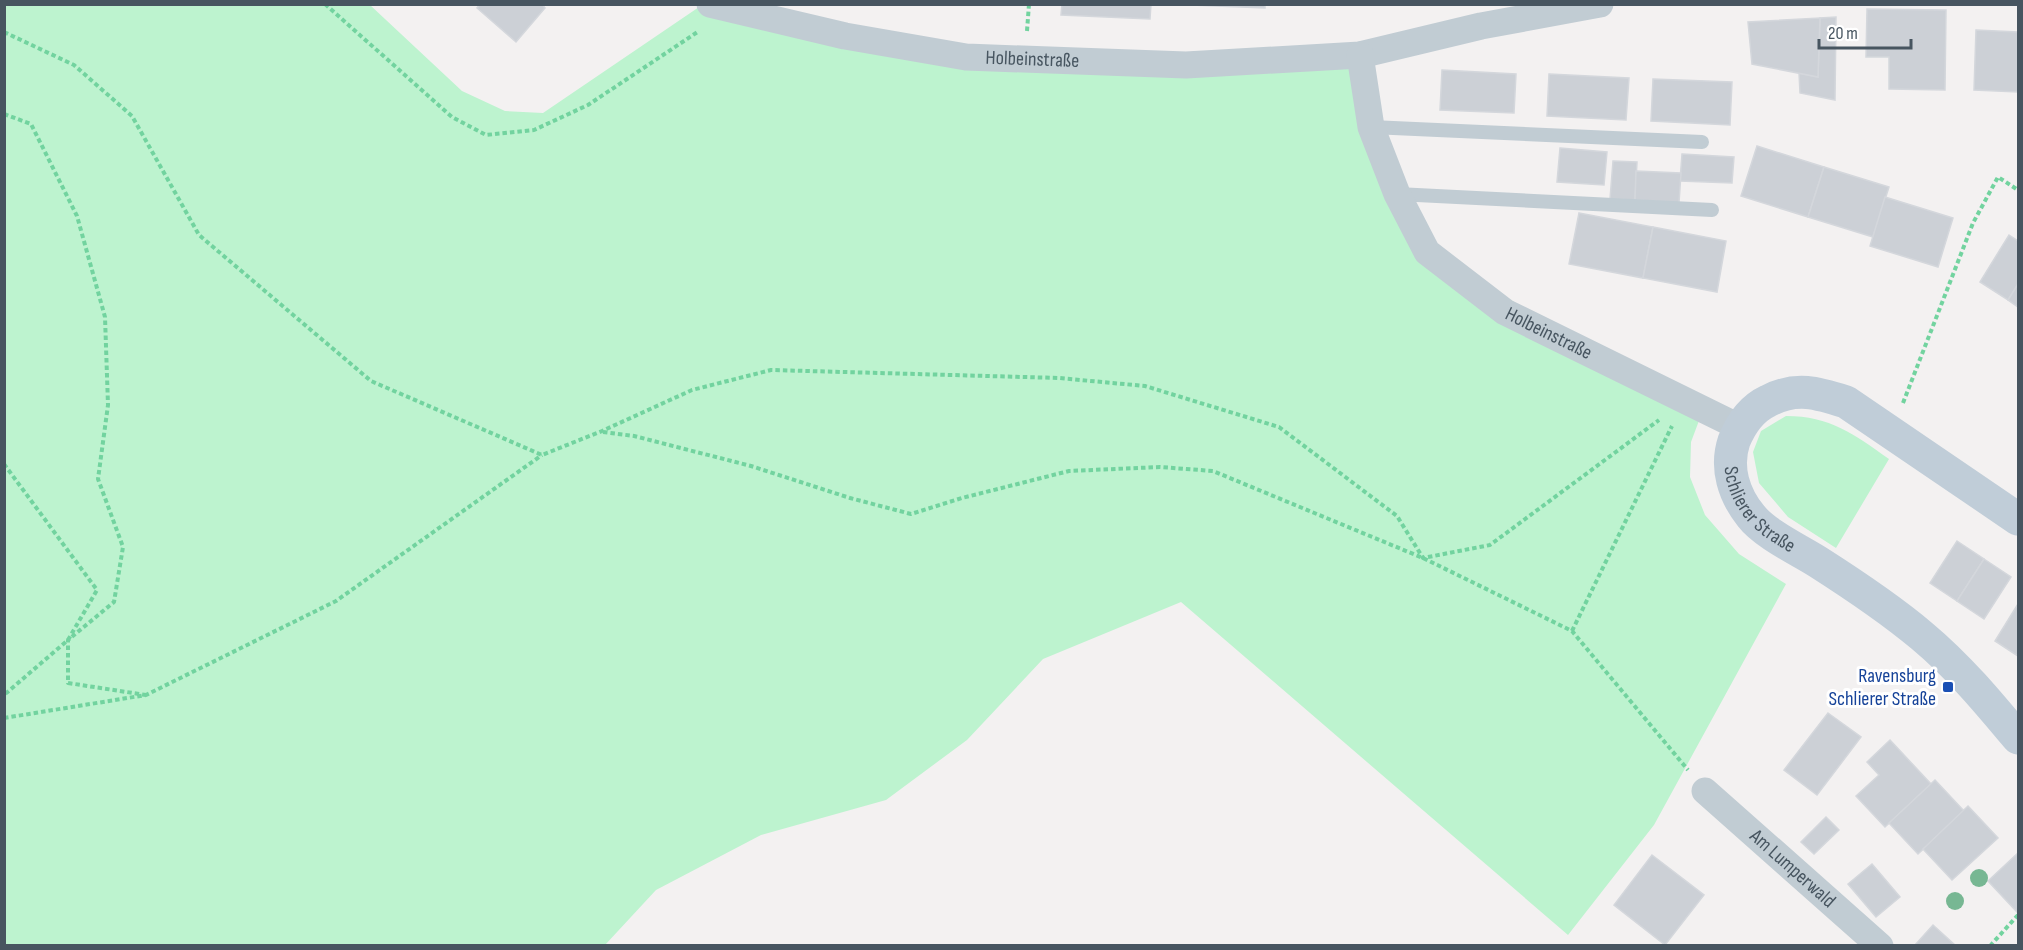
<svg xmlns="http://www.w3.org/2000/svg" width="2023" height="950" viewBox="0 0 2023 950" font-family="'Sofia Sans Condensed',sans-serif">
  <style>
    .green { fill: #bdf3cf }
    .building { fill: #ccd0d6; stroke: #d4d7dc; stroke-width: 1.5 }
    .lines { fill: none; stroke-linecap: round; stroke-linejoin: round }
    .path { stroke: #72d39f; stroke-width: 4; stroke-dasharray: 4.5 3; stroke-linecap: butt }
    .service { stroke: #c1ccd3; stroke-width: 14 }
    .minor { stroke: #c1ccd3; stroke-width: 27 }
    .secondary { stroke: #c0cdd8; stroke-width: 33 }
    .tree { fill: #77b793 }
    .transit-dot { fill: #1a4fb4; stroke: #fff; stroke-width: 2 }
    .labels { text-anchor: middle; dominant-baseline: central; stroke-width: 6; stroke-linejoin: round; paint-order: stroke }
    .street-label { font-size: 20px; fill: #475560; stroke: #fff }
    .transit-label { font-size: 20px; fill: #164399; stroke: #fff; text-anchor: end }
  </style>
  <rect width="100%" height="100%" fill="#f3f1f1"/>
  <g class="green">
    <path d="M5,5H370L462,91L505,111L543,113L702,5L966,57L1360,55L1427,252L1703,410L1691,442L1690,477L1705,515L1739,554L1786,584L1654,825L1568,935L1181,602L1043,659L967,740L886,800L761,835L656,890L605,945L5,946Z"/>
    <path d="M1786,416C1830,416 1854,434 1889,459L1836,548L1788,517L1759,483L1753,452L1761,431Z"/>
  </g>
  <g class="building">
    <path d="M480,4H542L545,8L516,42L477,8Z"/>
    <path d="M1062,4H1151L1150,19L1061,15Z"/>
    <path d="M1166,4H1265V8Z"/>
    <path d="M1867,9L1946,10L1945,90L1889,89V57H1866Z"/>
    <path d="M1836,17L1835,100L1800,93L1799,73L1818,77L1820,18Z"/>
    <path d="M1820,18L1818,77L1752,64L1748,22Z"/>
    <path d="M1976,30L2018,32V92L1974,90Z"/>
    <path d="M1442,70L1516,74L1514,113L1440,110Z"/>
    <path d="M1549,74L1629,78L1626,120L1547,116Z"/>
    <path d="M1653,79L1732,82L1730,125L1651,121Z"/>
    <path d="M1757,146L1824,167L1808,217L1741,196Z"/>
    <path d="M1560,148L1607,152L1604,185L1557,182Z"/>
    <path d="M1682,154L1734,157L1732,183L1680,181Z"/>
    <path d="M1613,161L1637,162L1635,200L1610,199Z"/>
    <path d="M1824,167L1889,187L1873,237L1808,217Z"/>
    <path d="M1636,171L1681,173L1679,203L1635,200Z"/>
    <path d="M1885,197L1953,218L1938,267L1870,246Z"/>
    <path d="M1579,213L1653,227L1643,278L1569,264Z"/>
    <path d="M1653,227L1726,241L1717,292L1643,278Z"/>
    <path d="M2009,235L2018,241V284L2008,300L1980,282Z"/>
    <path d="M2018,284V307L2008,300Z"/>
    <path d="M1957,541L1984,559L1957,601L1930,583Z"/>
    <path d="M1984,559L2011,577L1984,619L1957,601Z"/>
    <path d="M2018,604V656L1995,641Z"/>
    <path d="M1828,713L1861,737L1817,795L1784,770Z"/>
    <path d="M1890,740L1931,784L1885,827L1856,796L1879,775L1867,762Z"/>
    <path d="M1935,780L1964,811L1918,854L1889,823Z"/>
    <path d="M1968,806L1998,838L1952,880L1923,849Z"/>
    <path d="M1826,817L1839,830L1814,854L1801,842Z"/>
    <path d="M2018,853V913L1988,881Z"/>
    <path d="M1652,855L1704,895L1665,945L1614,905Z"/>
    <path d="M1872,864L1900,897L1876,917L1848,884Z"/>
    <path d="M1933,925L1956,946L1915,945Z"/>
  </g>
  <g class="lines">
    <g class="path">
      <path d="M325,4L452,117L486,135L534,130L588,105L699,31"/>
      <path d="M1027,31L1029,4"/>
      <path d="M4,32L74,65L132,116L199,235L371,381L542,455L602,431L692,390L771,370L1059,378L1145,386L1279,427L1397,516L1423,558L1490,545L1659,420"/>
      <path d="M4,114L31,124L77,216L105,317L108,405L98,479L123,547L114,602L68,640V683L146,695"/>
      <path d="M1903,403L1973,223L1998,177L2018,190"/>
      <path d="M603,432L634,436L751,466L850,498L911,514L962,498L1069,471L1160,467L1213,471L1423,558L1572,631L1688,770"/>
      <path d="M4,464L97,590L68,640L4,695"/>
      <path d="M1572,631L1672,426"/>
      <path d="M4,718L146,695L336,601L542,455"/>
      <path d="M1990,946L2018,915"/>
    </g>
    <g class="service">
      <path d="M1371,127L1702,142"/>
      <path d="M1397,194L1712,210"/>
    </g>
    <g class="minor">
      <path id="s1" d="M710,4L845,36L966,57L1186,65L1360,55L1481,26L1600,4"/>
      <path id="s2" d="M1360,55L1371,127L1397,194L1427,252L1505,312L1739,427"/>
      <path id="s3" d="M1705,791L1880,946"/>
    </g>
    <path class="secondary" id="s4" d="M2018,519L1846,402C1818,393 1796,386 1768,401C1751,409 1741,424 1734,441C1725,468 1734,495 1751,516C1765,534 1799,550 1818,562C1854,585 1890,609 1922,636C1958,666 1988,702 2018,738"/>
  </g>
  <g class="tree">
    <circle cx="1979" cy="878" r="9"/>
    <circle cx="1955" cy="901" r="9"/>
  </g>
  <rect class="transit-dot" x="1942" y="681" width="12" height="12" rx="3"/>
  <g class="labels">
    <g class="street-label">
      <text stroke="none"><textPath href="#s1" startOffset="328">Holbeinstraße</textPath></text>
      <text stroke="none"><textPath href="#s2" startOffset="357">Holbeinstraße</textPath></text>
      <text stroke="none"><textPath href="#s4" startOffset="422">Schlierer Straße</textPath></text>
      <text stroke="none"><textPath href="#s3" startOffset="117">Am Lumperwald</textPath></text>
    </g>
    <g class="transit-label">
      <text x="1936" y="676">Ravensburg<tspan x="1936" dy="23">Schlierer Straße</tspan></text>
    </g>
  </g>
  <rect width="2023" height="950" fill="none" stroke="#475560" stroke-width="12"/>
  <path d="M1819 39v9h92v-9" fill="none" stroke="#475560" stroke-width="3"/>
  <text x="1828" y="39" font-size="18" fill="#475560" stroke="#ffffff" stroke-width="4.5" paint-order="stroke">20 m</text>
</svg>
